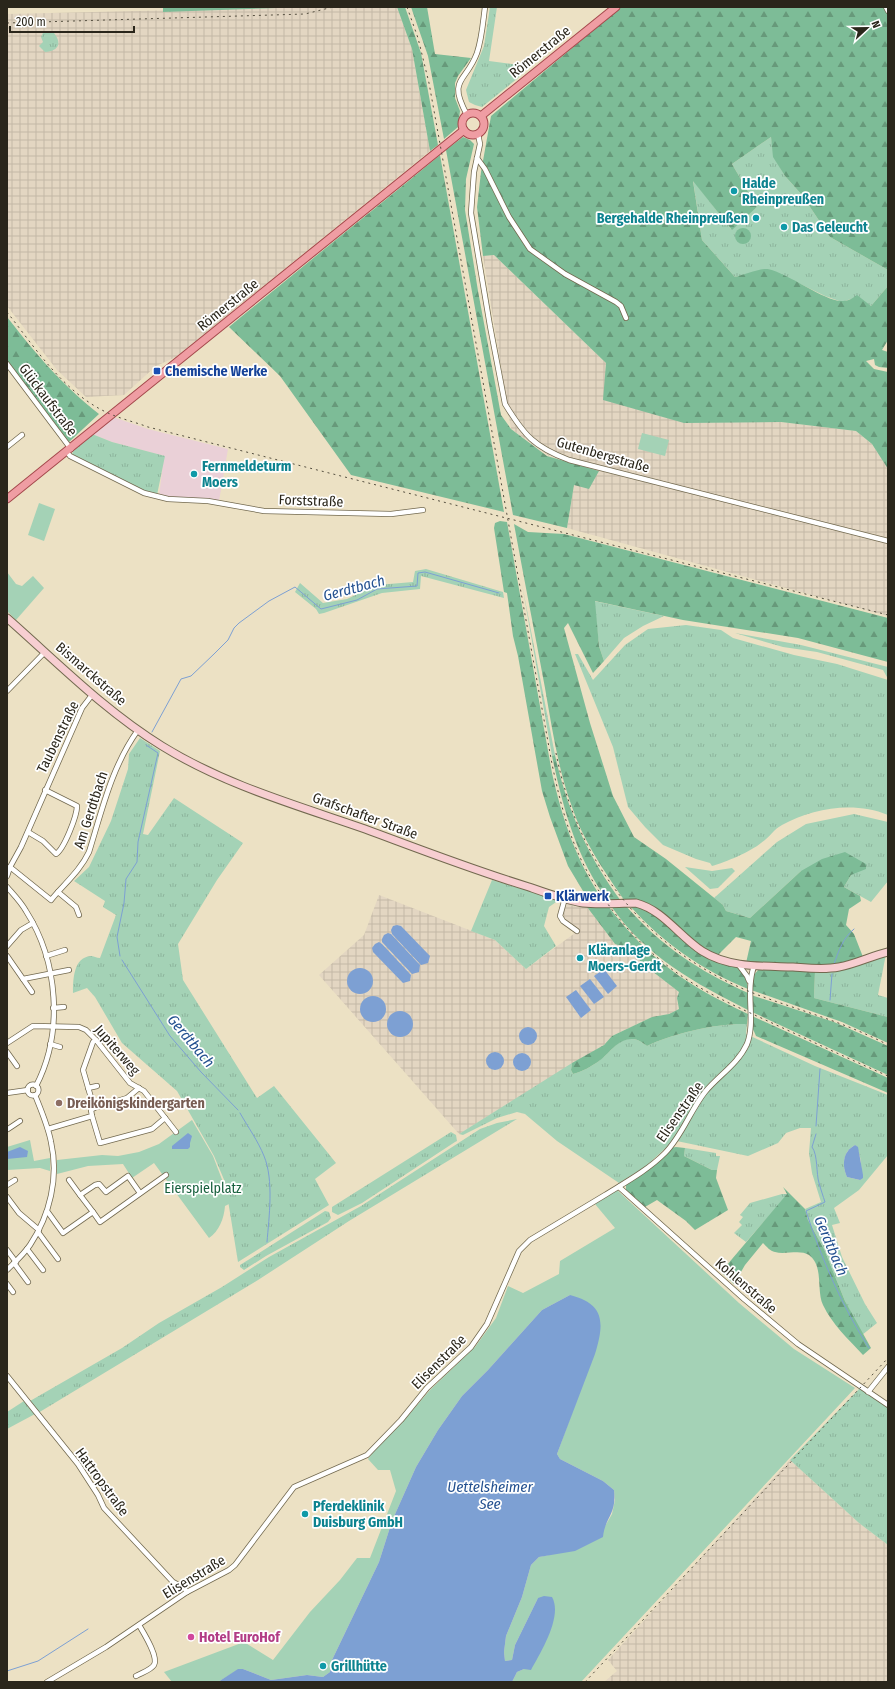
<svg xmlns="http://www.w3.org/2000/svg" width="895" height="1689" viewBox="0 0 895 1689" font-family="'Fira Sans Condensed',sans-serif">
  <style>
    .commercial { fill: #ead0d7 }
    .industrial { fill: url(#industrial-grid) }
    .grass { fill: url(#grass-tufts); fill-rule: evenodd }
    .forest { fill: url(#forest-firs) }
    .park { fill: #a4d2b6 }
    .water { fill: #7da0d3 }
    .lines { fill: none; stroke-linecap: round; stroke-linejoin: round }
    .stream { stroke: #7da0d3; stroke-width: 1 }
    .minor-casing { stroke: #72694f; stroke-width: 6 }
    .secondary-casing { stroke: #72694f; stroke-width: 9 }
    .primary-casing { stroke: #a4494c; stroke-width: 9 }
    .minor { stroke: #fff; stroke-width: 4.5 }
    .secondary { stroke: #f7ced1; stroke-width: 7 }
    .primary { stroke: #ef9da3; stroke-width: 7 }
    .rail { stroke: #544e3f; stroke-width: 1; stroke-dasharray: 2 4; stroke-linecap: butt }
    .culture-dot { fill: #0f9aa8; stroke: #fff; stroke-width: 1.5 }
    .transit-dot { fill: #1a4fb4; stroke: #fff; stroke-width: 1.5 }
    .education-dot { fill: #8d6e63; stroke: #fff; stroke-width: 1.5 }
    .hotel-dot { fill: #d1479c; stroke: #fff; stroke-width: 1.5 }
    .labels { text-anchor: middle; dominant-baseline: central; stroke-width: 3.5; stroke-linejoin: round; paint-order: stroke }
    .street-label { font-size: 14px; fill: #2a261b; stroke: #fff }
    .culture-label { font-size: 14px; font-weight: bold; fill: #0d838f; stroke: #fff; text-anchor: start }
    .transit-label { font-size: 14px; font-weight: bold; fill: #164399; stroke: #fff; text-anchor: start }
    .education-label { font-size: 14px; font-weight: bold; fill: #785e54; stroke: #fff; text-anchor: start }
    .park-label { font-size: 14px; fill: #165f3c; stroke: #fff }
    .hotel-label { font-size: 14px; font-weight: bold; fill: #b23c85; stroke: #fff; text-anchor: start }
    .water-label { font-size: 15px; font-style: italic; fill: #245190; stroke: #fff }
  </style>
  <defs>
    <pattern id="industrial-grid" width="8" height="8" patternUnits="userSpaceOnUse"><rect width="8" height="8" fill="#e3d6c2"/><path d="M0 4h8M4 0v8" fill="none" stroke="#c3b8a6"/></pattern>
    <pattern id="grass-tufts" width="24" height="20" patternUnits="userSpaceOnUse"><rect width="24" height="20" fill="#a4d2b6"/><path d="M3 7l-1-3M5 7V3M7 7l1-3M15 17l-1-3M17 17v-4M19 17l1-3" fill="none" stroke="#8db49c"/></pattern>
    <pattern id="forest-firs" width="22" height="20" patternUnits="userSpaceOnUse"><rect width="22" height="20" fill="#7dbc97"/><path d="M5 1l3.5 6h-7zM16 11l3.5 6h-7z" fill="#67997a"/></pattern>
  </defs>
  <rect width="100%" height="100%" fill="#ece1c4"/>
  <path class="commercial" d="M113,417L148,429L228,449L219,501L159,496L164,456L112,442L92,434Z"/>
  <g class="industrial">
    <path d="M308,7H397L412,49L430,151L176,357L156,366L124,395L86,397L57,370L7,306V14Z"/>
    <path d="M494,255L606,363L781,422L856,431L872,444L888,469V616L567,528L574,485L598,471L549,456L511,429L483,256Z"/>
    <path d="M379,895L495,940L526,969L579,930L566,921L564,917L563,913L567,903L587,907L615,944L626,947L648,968L679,992L677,1001L679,1009L669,1014L652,1017L612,1036L604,1045L459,1134L319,975L364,935Z"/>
    <path d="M790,1460L859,1523L888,1545V1682H604L617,1671L608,1660Z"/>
  </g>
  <g class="grass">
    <path d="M490,7H497L489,61L520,65L554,40L518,78L482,107L475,105L469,102L466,90L484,46Z"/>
    <path d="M47,31L53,32C62,42 60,51 45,52L39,46L43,42L41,37L43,33Z"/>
    <path d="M771,137L774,157L785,176L802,195L830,237L888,270V286L871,306L854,298L842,302L825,296L782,275L767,269L735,277L702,240L693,180L731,229L757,207L732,164Z"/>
    <path d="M92,434L112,442L165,456L157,495L145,491L72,455L73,451Z"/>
    <path d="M426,569L503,592L504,598L421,576L420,589L382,593L324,613L319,614L316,609L295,592L300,583L323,603L347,599L377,585L413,582L415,571Z"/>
    <path d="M522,584L526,605L555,755L552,756Z"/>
    <path d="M594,601L664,616L643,626L624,638L604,661L599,646Z"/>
    <path d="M686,625L721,630L733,638L794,655L837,664L888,680V815C854,801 813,808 782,825C774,829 769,838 761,843C750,852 726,862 712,866L710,863L696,859L663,845L645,827L628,807L613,747L575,654H578L593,680L625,645L648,629Z"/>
    <path d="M735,633L801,645L888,667V679L883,670L817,652L783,647Z"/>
    <path d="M140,738L160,751L143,834L148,835L174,798L243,843L217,880L178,944L183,980L257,1098L274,1086L336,1163L315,1179L329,1205L238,1262L225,1182L214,1156L201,1133L177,1091L122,1043L95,997L87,988L73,993C73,981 73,957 91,956C93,956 97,958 100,958L116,915L103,907L105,901L74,881L89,867L111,821L128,769L129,754Z"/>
    <path d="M854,814L888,822V881L871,902L844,887L851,875L801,871L750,918L726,911L723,905L714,898L777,842L806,824Z"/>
    <path d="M685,867L712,871L732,868L735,871L718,888L710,889Z"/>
    <path d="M492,880L559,900L549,907L544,926L556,946L526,969L495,940L471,931Z"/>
    <path d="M886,954L878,995L888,998V1017L814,998L815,971L836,972Z"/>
    <path d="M747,1024L746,1034L815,1066L888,1095V1155L859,1190L834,1208L840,1223L832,1225L842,1257L865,1304L877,1323L862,1335L845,1301L824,1249L808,1220L805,1209L821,1202L812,1173L809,1153L811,1128H800L786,1133L778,1143L748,1156L672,1140L670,1144L645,1167L619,1183L557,1141L525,1114L517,1112L497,1118L463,1135L459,1134L572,1063L571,1070L573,1074C582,1072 592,1066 599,1061C609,1054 619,1037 633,1039C638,1039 643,1043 647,1046C673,1033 718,1023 747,1024ZM855,1145C862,1155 862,1169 860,1180L847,1177C842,1166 842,1152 855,1145Z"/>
    <path d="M517,1119L349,1221L258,1280L38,1413L30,1401L122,1348L159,1323L222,1287L269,1257L361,1206L480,1129L497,1123Z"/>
    <path d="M451,1132L456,1135L457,1141L455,1142L362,1203L338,1215L332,1212V1207Z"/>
    <path d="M685,1148L716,1153V1156H720L717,1170H712L684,1156Z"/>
    <path d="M782,1194H788L746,1242L734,1233L742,1225L739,1222L743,1217L740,1215L750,1203Z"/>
    <path d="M325,1211L329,1212L331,1218L328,1222L266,1256L244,1270L240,1267V1265L248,1260Z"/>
    <path d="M861,1387L888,1407V1545L859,1523L790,1460Z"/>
    <path d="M24,1401L35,1414L7,1429V1412Z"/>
  </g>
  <g class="forest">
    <path d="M163,7H308L163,12Z"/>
    <path d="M397,7H405L421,53L438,145L430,151L412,49Z"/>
    <path d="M411,7H427L435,54L471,58L458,76L455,83V98L460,111L458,127L444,139L428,56Z"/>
    <path d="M621,7H888V270L830,237L802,195L785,176L773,157L771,137L732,164L757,207L732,230L693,181L702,240L735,277C743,275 761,268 768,269C788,273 827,303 843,301C848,301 853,298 857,295L871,306L888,286V340L882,350L888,352V368L879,367L875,365L874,359L866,361L874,369L888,372V469L872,444L856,431L781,422L684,423L603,400L606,363L494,255L483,256L477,207L481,172L491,116Z"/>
    <path d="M463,137L470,140L474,144L466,179L465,210L478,291L501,415L511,429L547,456L599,471L589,489L574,485L567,528L513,515L446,150Z"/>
    <path d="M440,155L504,512L351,475L280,376L229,327C299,269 370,213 440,155Z"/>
    <circle cx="743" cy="236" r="8"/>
    <path d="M7,317C36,354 62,385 99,414L69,442L7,362Z"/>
    <path d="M500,521L507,522L552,773C562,818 577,864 604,901H589L568,866L550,817L542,791L518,656L513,636L507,593L504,592L494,528L495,523Z"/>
    <path d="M514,524L528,532L564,534L888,618V662L798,638L683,620L595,601L599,646L604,661L593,673L568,623L564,628L590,723L613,796L634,837L666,859L723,905L726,911L750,918L801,871L822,859L845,852L866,864V869L851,875L844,887L860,896L861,901L849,909L846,925L854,934L863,957C826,971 785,964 746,963L751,941L736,937L717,956C693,945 662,905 641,901C636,900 630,901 625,901L622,897C602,868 583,840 572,807C558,769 552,728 545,688C535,634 524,579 514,524Z"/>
    <path d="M555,755C567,809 588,857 621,901H608C576,857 563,808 552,756Z"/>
    <path d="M608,906C649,960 688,986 748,1014L747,1024C718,1023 673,1033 647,1046C643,1043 638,1039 633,1039C618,1038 609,1054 599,1061C592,1066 582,1072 573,1074L571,1070L572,1063L604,1045L612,1036L652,1017L669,1014L679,1009L677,998L679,992L648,968L626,948L615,944L587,907Z"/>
    <path d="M611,906H626C661,946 699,971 748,993V1010C696,984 645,956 611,906Z"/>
    <path d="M630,906H638L656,915L680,938L711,960L738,968L746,977L748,989C702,970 663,943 630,906Z"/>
    <path d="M759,969L815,971L814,998L888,1017V1043L842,1022L751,990L753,976Z"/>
    <path d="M751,995L834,1022L888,1046V1075L752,1012Z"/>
    <path d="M752,1016L888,1078V1093L756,1036L752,1027Z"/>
    <path d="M676,1147L685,1148L684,1156L712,1170H717L716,1178L728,1210L695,1230L686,1221L657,1200L645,1207L626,1190V1185L654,1166L671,1148Z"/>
    <path d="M783,1187L805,1209L808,1220L824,1249L845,1301L871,1348L863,1355C848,1339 832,1324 823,1305C816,1290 824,1266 809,1255C800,1249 785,1255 775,1252C770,1251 767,1247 763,1243L745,1265L734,1284L721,1272L787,1194Z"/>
  </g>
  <g class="park">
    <path d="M642,433L669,440L665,456L638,449Z"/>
    <path d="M39,503L55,509L44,541L28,535Z"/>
    <path d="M7,572L16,584L22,586L33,576L44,588L16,620L7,611Z"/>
    <path d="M192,1120L213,1156L231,1203L225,1206C224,1219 219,1231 209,1238L154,1163L132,1178L123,1164L88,1166L57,1174V1160L102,1155L118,1156L139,1152L159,1144Z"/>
    <path d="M30,1140L34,1161L50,1158V1171L40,1168L7,1170V1147Z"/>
    <path d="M617,1190L739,1303L794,1349L855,1388L581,1682H512L517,1672L524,1669L538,1598L515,1645L512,1660L505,1661L504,1652L506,1636L522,1597L531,1565L539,1557L549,1555L604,1528L612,1514L615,1500L614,1490L603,1481L560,1459L557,1454L584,1380L570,1295L542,1310L488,1370L462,1396L438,1430L416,1467L392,1521L379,1562L332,1660L330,1672L323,1677L307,1675L271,1680L243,1669H239L218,1682H172L164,1672L244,1642L273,1660L310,1612L340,1580L357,1558H370L396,1491L390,1470H378L368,1459L373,1452L401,1424L430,1390L475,1347L496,1318L508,1286L523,1293L559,1274L560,1261L615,1228L595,1204Z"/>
  </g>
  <g class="water">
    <path d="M397,925L401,926L430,956L428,963L421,965L392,934L391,930L393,926Z"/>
    <path d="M388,933L391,934L420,965L419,972L412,974L382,942V939L384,935Z"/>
    <path d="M379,942L382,944L411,975L410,981L403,983L373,952L372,948L375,944Z"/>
    <circle cx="360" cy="981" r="13"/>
    <path d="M604,969L617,986L608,994L594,976Z"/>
    <path d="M590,979L604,997L594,1004L580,986Z"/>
    <path d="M576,990L591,1010L581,1018L566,997Z"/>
    <circle cx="373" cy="1009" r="13"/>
    <circle cx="400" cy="1024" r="13"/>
    <circle cx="528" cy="1036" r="9"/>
    <circle cx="495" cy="1061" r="9"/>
    <circle cx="522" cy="1062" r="9"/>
    <path d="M188,1133L192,1136L190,1143V1147L188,1149H172V1146Z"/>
    <path d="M855,1145L858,1147L863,1175V1178L860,1180L847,1177C842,1166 842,1152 855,1145Z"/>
    <path d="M20,1147L28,1151L27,1157L7,1159V1152Z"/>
    <path d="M570,1295C606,1304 604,1324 595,1354L557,1454L560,1459L603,1481L614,1490C617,1514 605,1517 603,1537L575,1551L539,1557L531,1565L522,1597L506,1636L504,1652L505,1661L512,1660L515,1645L538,1598L544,1596L552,1597C563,1616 541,1652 531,1670L524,1669L517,1672L512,1682H218L238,1669H243L271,1680L307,1675L323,1677L330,1672L332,1660L379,1562L392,1521L416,1467L438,1430L462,1396L488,1370L542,1310Z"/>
  </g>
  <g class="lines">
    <g class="stream">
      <path d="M152,732L181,679L191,676L214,654L228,640L234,628L239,623L269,601L295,587L321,609L357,600L377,589L417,586L418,573L425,572L499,593"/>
      <path d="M120,956L117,937L124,903L126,879L137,862L138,842L158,753L146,745"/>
      <path d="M122,960L170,1036L201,1072L238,1110"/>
      <path d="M834,964C839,950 843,938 854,929"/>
      <path d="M830,1000L832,974"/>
      <path d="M240,1113C248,1127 258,1141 264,1156C274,1180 269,1217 267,1242"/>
      <path d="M816,1126L820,1069"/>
      <path d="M816,1134L812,1147C818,1155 816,1173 819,1183C821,1190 823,1196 825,1202L806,1211C821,1258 843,1308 869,1348"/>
      <path d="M7,1671L38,1661L88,1629"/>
    </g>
    <g class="minor-casing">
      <g id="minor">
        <path d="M886,7L888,11"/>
        <path d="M467,115C447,78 466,83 477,53C482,38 483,22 485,7"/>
        <path d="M478,134L480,144L474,172L471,213L490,326L505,404C524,435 534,447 569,460L888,541"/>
        <path d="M477,158L485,169L509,217L530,249L565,274L616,302L621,306L626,318"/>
        <path d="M7,364L71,449"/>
        <path d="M7,447L22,435"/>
        <path d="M67,452L70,456L144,493L168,499L208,501L264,511L391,514L423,510"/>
        <path d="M7,691L45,652"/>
        <path d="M28,832L43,841L56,854C64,849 77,816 77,806L45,790"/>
        <path d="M10,867L51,900C64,884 80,871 89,852C102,810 112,766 138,730"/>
        <path d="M7,876L10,867L21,847L82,708L92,695"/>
        <path d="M7,887C14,895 21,902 26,911C58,961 64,1032 36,1086"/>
        <path d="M58,892L76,907L79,915"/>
        <path d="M565,898L560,916L563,921L577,931"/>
        <path d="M7,946L21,930L33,923"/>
        <path d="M7,956L23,979L69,970"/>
        <path d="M46,956L65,950"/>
        <path d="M738,964L747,976L749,981"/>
        <path d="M23,979L32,992"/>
        <path d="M53,1008L64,1007"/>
        <path d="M7,1043L33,1026L79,1027L86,1030L96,1040L130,1083L144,1091L176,1132"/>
        <path d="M50,1044L60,1047"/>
        <path d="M7,1052L17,1066"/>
        <circle cx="33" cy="1090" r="5.5"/>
        <path d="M88,1088L97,1086"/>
        <path d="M7,1093L28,1090"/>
        <path d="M94,1108L127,1098L139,1088"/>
        <path d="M92,1116L100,1143L152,1129L165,1118"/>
        <path d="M8,1129L20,1121"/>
        <path d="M48,1129L92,1116L91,1110L94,1108L83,1070L93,1042L96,1040"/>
        <path d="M69,1180L80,1195"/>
        <path d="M7,1185L15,1180"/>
        <path d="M619,1187L744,1299L798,1344L888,1405"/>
        <path d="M7,1197L19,1213L39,1230"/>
        <path d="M47,1211L63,1233L93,1212L100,1222L166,1175"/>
        <path d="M93,1212L80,1195L95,1185L99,1184L106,1192L128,1176L140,1193"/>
        <path d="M38,1232L58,1259"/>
        <path d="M27,1249L43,1270"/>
        <path d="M7,1250L16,1262"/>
        <path d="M14,1263L28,1282"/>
        <path d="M7,1270C15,1262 24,1254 30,1245C50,1215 59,1177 51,1142C48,1126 41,1110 35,1095"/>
        <path d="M7,1284L13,1292"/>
        <path d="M7,1376L78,1464L98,1495L104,1508L173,1582L184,1588L187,1592"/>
        <path d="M868,1392L888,1367"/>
        <path d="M136,1676C141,1673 151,1670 154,1665C159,1657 143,1632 139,1625"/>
        <path d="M47,1682L106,1647L187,1592L229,1570L235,1565L294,1487L367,1455L401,1420L427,1388L471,1347L487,1324L519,1251L530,1240C555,1225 580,1210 605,1195C626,1182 648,1170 665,1153C682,1136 690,1111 705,1092C718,1076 738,1064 747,1044C756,1021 745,992 754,966"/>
      </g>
    </g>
    <g class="secondary-casing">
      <path id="secondary" d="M7,618C57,662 105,711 162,746C225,785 296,805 365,829C419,849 473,870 529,887C546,893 565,900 583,903C600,905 619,903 636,903C663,910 679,936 702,951C729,968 762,966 793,967C808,968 824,970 839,967C856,964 871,956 888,952"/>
    </g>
    <g class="primary-casing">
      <g id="primary">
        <circle cx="473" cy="124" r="11"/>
        <path d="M481,116L616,7"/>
        <path d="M7,499L464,130"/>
      </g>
    </g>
    <use href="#minor" class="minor"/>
    <use href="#secondary" class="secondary"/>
    <use href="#primary" class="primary"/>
    <g class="rail">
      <path d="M407,7L418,38L429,83L552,764C560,802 569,839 588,873C611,914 644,951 683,977C711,996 742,1009 772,1023C811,1041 849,1059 888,1076"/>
      <path d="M7,23L305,14L333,7"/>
      <path d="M7,312C36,349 64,393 108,413C121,419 135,422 148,427L888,615"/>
      <path d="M556,753C578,867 649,953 758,995C801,1011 847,1023 888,1045"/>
      <path d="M585,1682L888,1358"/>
    </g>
  </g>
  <g class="culture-dot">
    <circle cx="734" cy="191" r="4"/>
    <circle cx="756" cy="218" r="4"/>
    <circle cx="784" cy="227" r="4"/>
    <circle cx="194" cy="474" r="4"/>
    <circle cx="580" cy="958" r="4"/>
    <circle cx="305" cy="1514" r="4"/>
    <circle cx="323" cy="1666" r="4"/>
  </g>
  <g class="transit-dot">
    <rect x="153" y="367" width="8" height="8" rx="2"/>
    <rect x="544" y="892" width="8" height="8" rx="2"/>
  </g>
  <circle class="education-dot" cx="59" cy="1103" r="4"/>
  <circle class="hotel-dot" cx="191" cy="1637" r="4"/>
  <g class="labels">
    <g class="street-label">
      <text transform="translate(540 52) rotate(-39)">Römerstraße</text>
      <text transform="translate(228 305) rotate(-39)">Römerstraße</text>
      <text transform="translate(48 400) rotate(53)">Glückaufstraße</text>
      <text transform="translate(603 455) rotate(16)">Gutenbergstraße</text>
      <text transform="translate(311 501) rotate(2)">Forststraße</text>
      <text transform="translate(91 674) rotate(41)">Bismarckstraße</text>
      <text transform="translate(58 737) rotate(-64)">Taubenstraße</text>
      <text transform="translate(91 810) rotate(-72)">Am Gerdtbach</text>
      <text transform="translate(365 816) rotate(20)">Grafschafter Straße</text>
      <text transform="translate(117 1050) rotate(49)">Jupiterweg</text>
      <text transform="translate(680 1112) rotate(-55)">Elisenstraße</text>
      <text transform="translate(746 1286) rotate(41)">Kohlenstraße</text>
      <text transform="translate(439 1362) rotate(-45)">Elisenstraße</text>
      <text transform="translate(102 1482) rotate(54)">Hattropstraße</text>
      <text transform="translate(194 1577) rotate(-31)">Elisenstraße</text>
    </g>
    <g class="culture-label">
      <text x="742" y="183">Halde<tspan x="742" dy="16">Rheinpreußen</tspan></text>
      <text x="748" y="218" text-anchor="end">Bergehalde Rheinpreußen</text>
      <text x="792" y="227">Das Geleucht</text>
      <text x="202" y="466">Fernmeldeturm<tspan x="202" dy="16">Moers</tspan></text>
      <text x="588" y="950">Kläranlage<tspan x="588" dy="16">Moers-Gerdt</tspan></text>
      <text x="313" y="1506">Pferdeklinik<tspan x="313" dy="16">Duisburg GmbH</tspan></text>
      <text x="331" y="1666">Grillhütte</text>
    </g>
    <g class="transit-label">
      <text x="165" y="371">Chemische Werke</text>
      <text x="556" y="896">Klärwerk</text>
    </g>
    <g class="education-label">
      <text x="67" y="1103">Dreikönigskindergarten</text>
    </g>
    <g class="park-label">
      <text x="203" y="1188">Eierspielplatz</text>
    </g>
    <g class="hotel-label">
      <text x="199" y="1637">Hotel EuroHof</text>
    </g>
    <g class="water-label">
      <text transform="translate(354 588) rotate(-15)">Gerdtbach</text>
      <text transform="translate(191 1041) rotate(50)">Gerdtbach</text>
      <text transform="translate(831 1246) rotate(67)">Gerdtbach</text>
      <text x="490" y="1487">Uettelsheimer<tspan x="490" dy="17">See</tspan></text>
    </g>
  </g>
  <rect width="895" height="1689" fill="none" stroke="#2a261b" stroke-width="16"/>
  <g transform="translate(867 28) rotate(68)" stroke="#ffffff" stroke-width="3" paint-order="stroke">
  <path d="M0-3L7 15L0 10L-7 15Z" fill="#2a261b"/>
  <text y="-6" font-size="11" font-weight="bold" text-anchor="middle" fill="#2a261b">N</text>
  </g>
  <path d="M10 26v6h124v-6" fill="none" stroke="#2a261b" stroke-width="2"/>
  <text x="16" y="26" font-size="12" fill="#2a261b" stroke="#ffffff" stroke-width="3" paint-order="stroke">200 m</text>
</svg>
